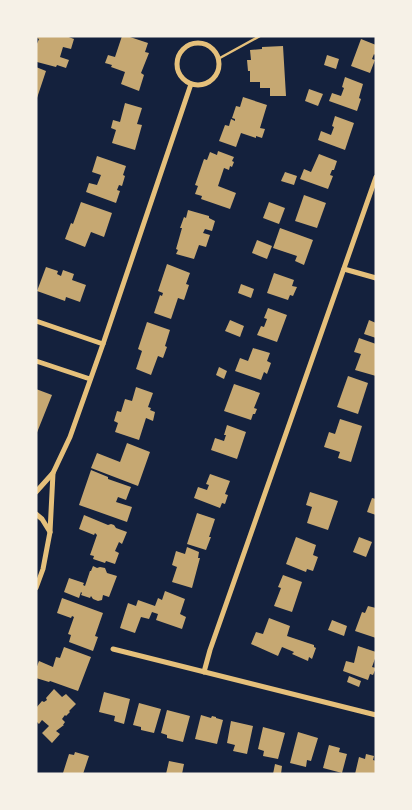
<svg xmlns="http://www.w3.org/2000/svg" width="412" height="810" viewBox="0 0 412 810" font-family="Montserrat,sans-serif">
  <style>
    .building { fill: #c6a872 }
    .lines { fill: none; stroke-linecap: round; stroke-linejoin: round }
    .path { stroke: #e5c07b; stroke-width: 2.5 }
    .minor { stroke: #e5c07b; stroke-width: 5 }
  </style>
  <rect width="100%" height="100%" fill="#14213d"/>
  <g class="building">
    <path d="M38,36H66L74,39L71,49L63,47L60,57L69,60L66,68L57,65L56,67L37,62L36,46L39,39L37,38Z"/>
    <path d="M122,36H127L148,43L145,52L149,53L141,73L144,75L139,91L121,84L125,72L111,67L112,65L105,63L108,55L115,57Z"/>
    <path d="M361,39L376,45V53L375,55L374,54L372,59L375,60L370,73L351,66Z"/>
    <path d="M283,46L286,96H270V88H260V82H250V71H248L247,60H251L250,50L262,49V47Z"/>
    <path d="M327,55L339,59L336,69L324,65Z"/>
    <path d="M36,67L46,71L37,98H36Z"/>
    <path d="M345,77L363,84L359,98L361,99L357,111L329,101L332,93L341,96L344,88L342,87Z"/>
    <path d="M309,89L323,94L318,106L305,101Z"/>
    <path d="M243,97L267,105L260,128L265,129L262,138L256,136V138L241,133L236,147L219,141L225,125L229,126L231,119L235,121V119L232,118L236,106L240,107Z"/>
    <path d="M125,103L142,108L137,124L142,125L135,150L112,143L116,130L111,128L113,120L120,122Z"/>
    <path d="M335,116L354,123L345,150L318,140L321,131L331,135L334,127L332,126Z"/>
    <path d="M218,151L234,157L232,161L234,162L232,167L230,166L229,170L224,168L218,186L236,193L230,209L201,199L202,196L195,194L198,186L195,185L204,159L207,160L210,152L217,155Z"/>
    <path d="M319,154L337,161L334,170H332L330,175L333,176L328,189L300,179L304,169L311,172Z"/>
    <path d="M97,156L126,166L123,175L125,176L122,186L119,185L117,190L120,191L116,203L86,192L89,183L97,185L101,175L92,172Z"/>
    <path d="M285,172L297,176L294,185L281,181Z"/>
    <path d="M304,195L326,203L317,228L295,221Z"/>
    <path d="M81,202L112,213L104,237L91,232L85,247L65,239L71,223L73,224Z"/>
    <path d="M269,202L285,208L279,224L263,218Z"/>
    <path d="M188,210L209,216V218L215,221L212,231L205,229L203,233L210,235L206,247L199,245L194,259L176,254L178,250L176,249L182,228H180L184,217L186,218Z"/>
    <path d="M280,228L313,240L304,265L295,261L297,256L273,248Z"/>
    <path d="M257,240L272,246L267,259L252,253Z"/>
    <path d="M167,264L190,273L186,284L189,285L184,300L178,298L171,319L154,313L160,295L162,296L163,293L158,291Z"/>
    <path d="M46,267L58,271L57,274L61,276L63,270L74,274L72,280L86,285L80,302L66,297L65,301L37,291Z"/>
    <path d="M274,273L294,280L292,286L297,287L293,296L290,295L288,300L267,293Z"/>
    <path d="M241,284L254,289L251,298L238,293Z"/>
    <path d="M268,308L287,315L277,342L257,335L261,326L264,327L267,319L264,318Z"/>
    <path d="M230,320L244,326L240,337L225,331Z"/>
    <path d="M369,320L376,323V338L364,334Z"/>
    <path d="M147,322L170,330L165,346L167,347L163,358L158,356L151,375L136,369L142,351L138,349Z"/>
    <path d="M359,338L376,344V376L355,370L361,354L354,352Z"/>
    <path d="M253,348L270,353L267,361L271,363L267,374L264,372L261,380L235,371L240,358L248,361Z"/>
    <path d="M219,367L227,371L224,379L216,375Z"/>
    <path d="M348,376L368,383L358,414L337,407Z"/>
    <path d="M234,384L260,393L254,408L257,409L255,414H253L251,420L224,411Z"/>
    <path d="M136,387L153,393L148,407L151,408L150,410L155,412L153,421L146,418L139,440L115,432L118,423L114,421L117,411L121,412L125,399L132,401Z"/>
    <path d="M36,389L52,395L36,435Z"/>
    <path d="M340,419L362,426L351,462L338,458L340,452L324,447L329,432L335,434Z"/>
    <path d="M227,425L246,432L237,459L211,450L215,438L224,441L226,435H224Z"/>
    <path d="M127,443L150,452L138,486L91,468L97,453L120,462Z"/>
    <path d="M91,470L108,477V479L131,487L126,500L118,497L116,502L132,507L127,522L79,505Z"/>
    <path d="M210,474L230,481L225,494L228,495L225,504L222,503L220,508L194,498L198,487L207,490L209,485L206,484Z"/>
    <path d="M310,492L338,501L328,530L307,523L312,507L306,505Z"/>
    <path d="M372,498L376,499V515L367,512Z"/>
    <path d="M197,513L215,519L209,537H211L206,550L187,544Z"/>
    <path d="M84,515L108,525L111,524L114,525L116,528L127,532L122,544L119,542L115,551L119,553L115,564L106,561L105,563L93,559L94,556L90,555L97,535L95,533L94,535L79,529Z"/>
    <path d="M296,537L316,545L313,555L318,557L313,571L307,569L306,572L286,564Z"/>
    <path d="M359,537L372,542L366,557L353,552Z"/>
    <path d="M187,547L199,552L198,558H200L192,588L172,582L177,567L172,565L176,551L185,554Z"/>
    <path d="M93,566L97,568L100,567L105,568L107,573L117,576L109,597L103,595L102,600L98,601L93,599L91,596L90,598L81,595L82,593L81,592L79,598L64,592L69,578L84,583L83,585L85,586L90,571H91Z"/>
    <path d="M283,575L302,582L292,612L274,606L281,588L278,587Z"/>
    <path d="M165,591L185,599L180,614L186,617L182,629L156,620L158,614L152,612L149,619L141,617L135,633L120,628L128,603L136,606L138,600L155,606L158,598L162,600Z"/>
    <path d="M62,598L103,613L95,636L98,637L93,651L69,642L71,635L68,634L74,617L72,616L71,618L57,613Z"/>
    <path d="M368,606L376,608V638L355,631L362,612L365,613Z"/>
    <path d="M269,618L290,626L287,636L314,645V647L316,648L312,659L309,657L308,661L292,654L294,652L282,647L278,656L251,644L256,632L263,634Z"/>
    <path d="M332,620L347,626L344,636L328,630Z"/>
    <path d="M358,646L376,652V656L372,667L376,668L373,675L370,674L368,680L343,671L346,661L354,663Z"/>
    <path d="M64,647L91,657L78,691L50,681L49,682L36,678V669L39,661L53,667L56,657L60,658Z"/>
    <path d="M349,676L361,681L359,687L347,682Z"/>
    <path d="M54,689L62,697L66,694L76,704L69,711L70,712L66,716L65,715L62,719L65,722L63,725H64L56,731L60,734L52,743L42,733L49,726L42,720L39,724L36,721V708L42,701L44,702L47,700L46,698Z"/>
    <path d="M104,692L130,699L124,724L114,721L115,716L99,712Z"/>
    <path d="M139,703L161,709L154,733L141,730V727L133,725Z"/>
    <path d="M167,710L190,716L183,742L167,738V735L161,733Z"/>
    <path d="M201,715L211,718L212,716L216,717V718L223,720L217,744L195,739Z"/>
    <path d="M231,721L253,726L247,754L233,751L235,745L227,743Z"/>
    <path d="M263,727L285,733L278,759L263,756L264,751L258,749Z"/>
    <path d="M298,732L318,738L311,761L307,760L306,767L290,763Z"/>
    <path d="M329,745L340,748L339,752L347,754L342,773L323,768Z"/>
    <path d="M75,752L89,756L83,774L63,773L69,754L74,755Z"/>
    <path d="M366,754L374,756L373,760L376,761V774H355L359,757L365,759Z"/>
    <path d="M169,761L184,764L182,774H166Z"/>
    <path d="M275,764L282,766L281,774H273Z"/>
  </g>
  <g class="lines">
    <path class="path" d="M218,59L260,36"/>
    <g class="minor">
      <circle cx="198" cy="64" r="21"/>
      <path d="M344,269L376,278"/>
      <path d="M36,321L103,344"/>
      <path d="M36,361L90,379"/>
      <path d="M36,492L53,473L70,437L103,344L191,84"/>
      <path d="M36,514L42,519L50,532"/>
      <path d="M36,588L43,569L50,532L53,473"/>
      <path d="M113,649L376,715"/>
      <path d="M204,672L210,650L376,177"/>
    </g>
  </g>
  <rect width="412" height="810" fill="none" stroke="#f6f1e7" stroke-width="75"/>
</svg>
